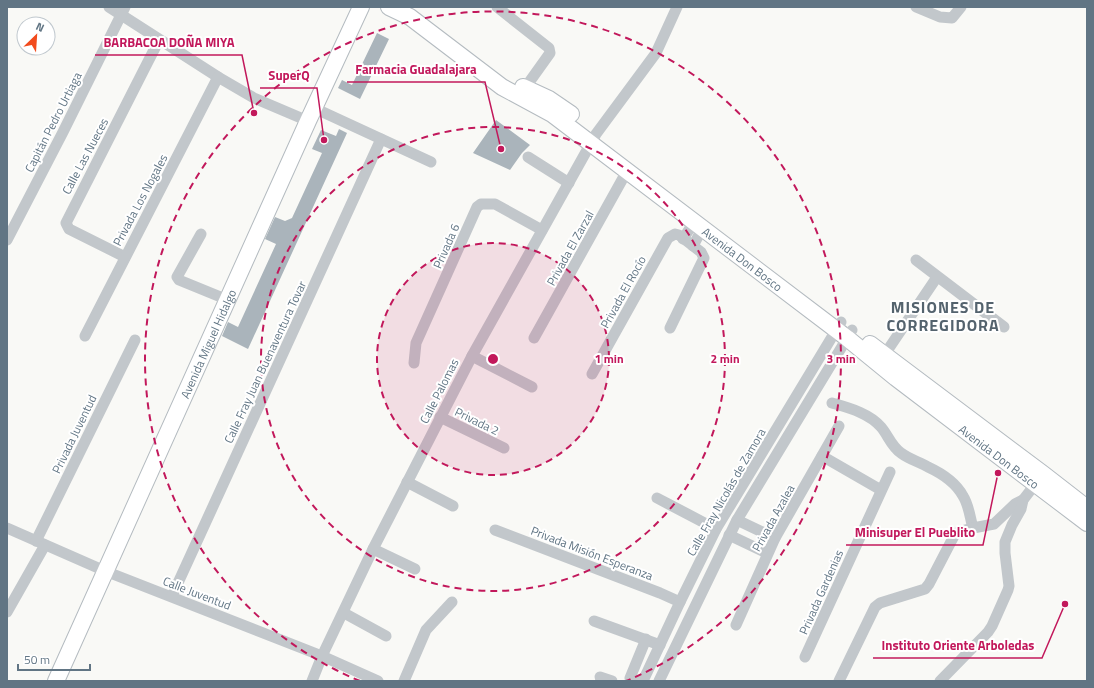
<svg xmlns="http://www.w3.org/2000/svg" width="1094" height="688" viewBox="0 0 1094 688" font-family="'Titillium Web',sans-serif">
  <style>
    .building { fill: #aab4bb }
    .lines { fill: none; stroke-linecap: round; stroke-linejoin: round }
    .secondary-casing { stroke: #b4bbc0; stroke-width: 18 }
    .street { stroke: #c2c7cb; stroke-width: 11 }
    .secondary { stroke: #fff; stroke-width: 16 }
    .ring { fill: none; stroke: #c2185b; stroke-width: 2; stroke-dasharray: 7 5 }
    .labels { text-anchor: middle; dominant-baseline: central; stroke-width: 4; stroke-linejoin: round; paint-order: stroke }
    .street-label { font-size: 12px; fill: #617584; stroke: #fff }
    .district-label { font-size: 16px; font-weight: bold; letter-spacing: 1px; fill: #54636e; stroke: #fff }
    .centre { fill: #c2185b; stroke: #fff; stroke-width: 2 }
    .ring-label { font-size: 12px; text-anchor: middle; font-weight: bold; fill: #c2185b; stroke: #fff; stroke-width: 4; stroke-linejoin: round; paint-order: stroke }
    .leader { fill: none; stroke: #c2185b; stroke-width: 1.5 }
    .callout-dot { fill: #c2185b; stroke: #fff; stroke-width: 1.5 }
    .callout-label { font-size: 13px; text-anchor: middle; font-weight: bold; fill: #c2185b; stroke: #fff; stroke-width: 4; stroke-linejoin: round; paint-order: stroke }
  </style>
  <rect width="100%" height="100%" fill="#f9f9f6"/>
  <g class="building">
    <path d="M377,33L389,39L360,99L338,88L342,80L352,85Z"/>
    <path d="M496,120L530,145L522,153L510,170L473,153Z"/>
    <path d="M339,129L347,133L248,349L222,336L228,322L238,327L276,244L265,239L275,217L285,221L292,218L322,153L312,149L321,130L336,136Z"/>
  </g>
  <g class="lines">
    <g class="secondary-casing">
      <g id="secondary">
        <path id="s1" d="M389,7L410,17L502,87L552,114L847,338L896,378L1087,523"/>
        <path d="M523,87L549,99L571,114"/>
        <path d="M870,344L1043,474L1087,508"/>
        <path id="s2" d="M56,681L308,121L361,7"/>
      </g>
    </g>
    <g class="street">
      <path d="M109,7L218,77L254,98L308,121"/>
      <path d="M497,7L549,48L550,53L525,88"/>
      <path d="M916,7L940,17L952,18L961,7"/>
      <path d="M314,108L431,162"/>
      <path d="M528,157L569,183"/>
      <path d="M201,234L177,277L179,280L228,300"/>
      <path d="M683,239L694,222"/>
      <path d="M7,240L63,132L125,7"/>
      <path d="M693,246L702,229"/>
      <path d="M125,257L69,229L66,223L159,40"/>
      <path d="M916,260L1004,327"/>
      <path d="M85,336L218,77"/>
      <path d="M534,338L627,171"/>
      <path d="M885,354L937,277"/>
      <path d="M472,356L532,387"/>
      <path d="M414,363L416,343L477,207L481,204H495L542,230"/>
      <path d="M592,374L668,238L675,234L679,235L701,252L704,258L670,328"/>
      <path d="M832,403C849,408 869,413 881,427C888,435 891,446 901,453C909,459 919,462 928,467C941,473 956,483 963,496C969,505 970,518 973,528L994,524L1015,504L1023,500"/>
      <path d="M440,417L504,448"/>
      <path d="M822,456L881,490"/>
      <path d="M407,482L453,506"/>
      <path d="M657,498L716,529"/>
      <path d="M737,520L775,538"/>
      <path d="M7,528L105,571L322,656L378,681"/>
      <path d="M495,530L660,593L680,602"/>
      <path d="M729,535L767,553"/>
      <path d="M36,541L135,340"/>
      <path d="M373,549L415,569"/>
      <path d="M172,596L381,139"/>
      <path d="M7,612L45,545"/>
      <path d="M344,613L386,636"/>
      <path d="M594,621L660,645"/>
      <path d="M736,625L775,538L839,426"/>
      <path d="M805,657L890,472"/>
      <path d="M600,677L612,681"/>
      <path d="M312,681L322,656L373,549L472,356L596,134L656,53L677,7"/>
      <path d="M404,681L426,630L452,602"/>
      <path d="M637,681L630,678L646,639"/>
      <path d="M643,681L680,602L716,529L841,322"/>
      <path d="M659,681L737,520L852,330"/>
      <path d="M839,681L875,607L880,603L925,589L929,584L955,534L961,531L973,528"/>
      <path d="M940,681L988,632L992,626L1008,590L1009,586L1005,553V542L1012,525L1021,509L1023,500L1040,478"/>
    </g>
    <use href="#secondary" class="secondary"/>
  </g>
  <circle cx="493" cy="359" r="116" fill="#c2185b" fill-opacity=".12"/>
  <g class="ring">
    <circle cx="493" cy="359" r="116"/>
    <circle cx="493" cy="359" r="232"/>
    <path d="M360 681A348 348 0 1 1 626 681"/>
  </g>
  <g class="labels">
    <g class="street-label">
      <text transform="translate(53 122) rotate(-63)">Capitán Pedro Urtiaga</text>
      <text transform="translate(85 156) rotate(-62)">Calle Las Nueces</text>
      <text transform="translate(140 200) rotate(-62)">Privada Los Nogales</text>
      <text transform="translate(446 246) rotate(-66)">Privada 6</text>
      <text transform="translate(570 248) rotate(-61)">Privada El Zarzal</text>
      <text stroke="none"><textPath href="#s1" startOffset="435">Avenida Don Bosco</textPath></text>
      <text transform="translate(623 292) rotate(-61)">Privada El Rocío</text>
      <text stroke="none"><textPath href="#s2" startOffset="370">Avenida Miguel Hidalgo</textPath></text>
      <text transform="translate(265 362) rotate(-65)">Calle Fray Juan Buenaventura Tovar</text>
      <text transform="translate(439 391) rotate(-63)">Calle Palomas</text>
      <text transform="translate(477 421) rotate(26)">Privada 2</text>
      <text transform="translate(74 434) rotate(-64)">Privada Juventud</text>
      <text stroke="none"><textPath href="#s1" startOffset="759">Avenida Don Bosco</textPath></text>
      <text transform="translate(726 492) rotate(-60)">Calle Fray Nicolás de Zamora</text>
      <text transform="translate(773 518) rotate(-61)">Privada Azalea</text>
      <text transform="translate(592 553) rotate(21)">Privada Misión Esperanza</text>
      <text transform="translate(821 592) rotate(-66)">Privada Gardenias</text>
      <text transform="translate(197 593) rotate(21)">Calle Juventud</text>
    </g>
    <g class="district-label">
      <text x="943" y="307">MISIONES DE<tspan x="943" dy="18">CORREGIDORA</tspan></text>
    </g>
  </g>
  <circle cx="493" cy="359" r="6" class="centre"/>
  <g class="ring-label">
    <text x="609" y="363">1 min</text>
    <text x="725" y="363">2 min</text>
    <text x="841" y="363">3 min</text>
  </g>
  <path class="leader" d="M254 113L242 55H95M501 149L485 82H347M324 140L317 88H260M998 473L983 545H846M1065 604L1042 658H873"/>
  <g class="callout-dot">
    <circle cx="254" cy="113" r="4"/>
    <circle cx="501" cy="149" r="4"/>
    <circle cx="324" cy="140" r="4"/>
    <circle cx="998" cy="473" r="4"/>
    <circle cx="1065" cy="604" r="4"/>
  </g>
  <g class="callout-label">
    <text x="169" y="47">BARBACOA DOÑA MIYA</text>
    <text x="416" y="74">Farmacia Guadalajara</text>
    <text x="289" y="80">SuperQ</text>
    <text x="915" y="537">Minisuper El Pueblito</text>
    <text x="958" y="650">Instituto Oriente Arboledas</text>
  </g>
  <rect width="1094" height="688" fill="none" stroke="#617584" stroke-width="16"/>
  <g transform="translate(36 36) rotate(25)"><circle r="19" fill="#ffffff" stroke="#c0c8ce"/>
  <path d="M0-3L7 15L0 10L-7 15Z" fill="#f24b1d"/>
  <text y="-6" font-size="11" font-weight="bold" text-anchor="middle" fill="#617584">N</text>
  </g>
  <path d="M18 664v6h72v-6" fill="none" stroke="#617584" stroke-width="2"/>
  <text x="24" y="664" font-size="12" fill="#617584" stroke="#ffffff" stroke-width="3" paint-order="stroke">50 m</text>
</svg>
